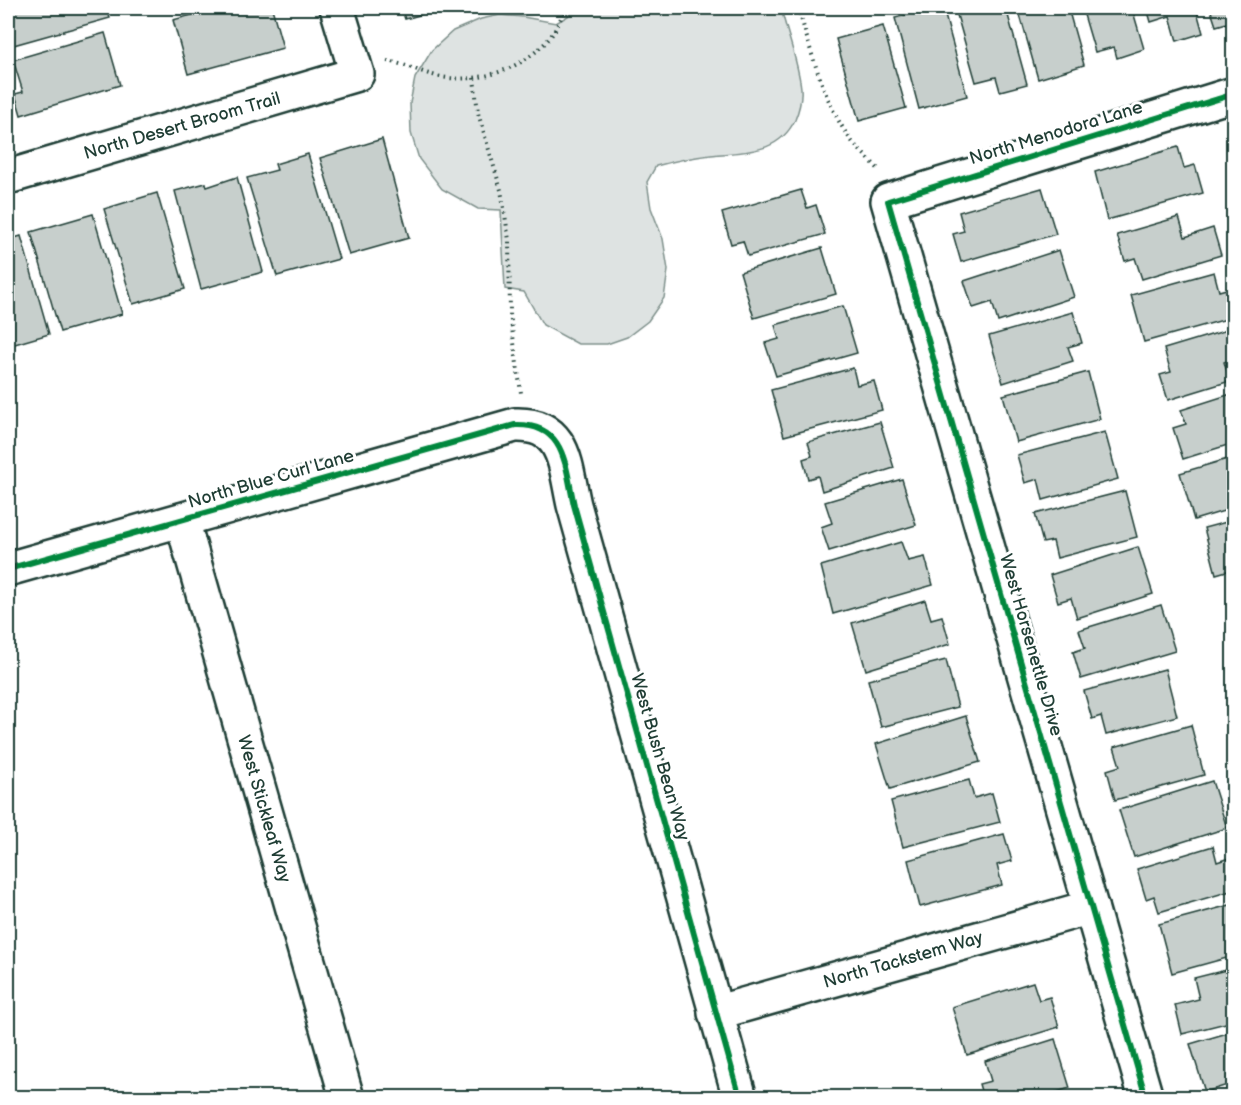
<svg xmlns="http://www.w3.org/2000/svg" width="1241" height="1105" viewBox="0 0 1241 1105" font-family="'Balsamiq Sans',sans-serif">
  <style>
    .green { fill: #dee3e2; stroke: #7e908b; stroke-width: 1.5 }
    .building { fill: #c7cfcc; stroke: #1f3d34; stroke-width: 1.5 }
    .lines { fill: none; stroke-linecap: round; stroke-linejoin: round }
    .minor-casing { stroke: #1f3d34; stroke-width: 38 }
    .path { stroke: #1f3d34; stroke-width: 4; stroke-dasharray: 1.5 4.5; stroke-linecap: butt }
    .minor { stroke: #fff; stroke-width: 33 }
    .cycleway-casing { stroke: #fff; stroke-width: 10 }
    .cycleway { stroke: #00873e; stroke-width: 6 }
    .labels { text-anchor: middle; dominant-baseline: central; stroke-width: 6; stroke-linejoin: round; paint-order: stroke }
    .street-label { font-size: 18px; fill: #1f3d34; stroke: #fff }
  </style>
  <rect width="100%" height="100%" fill="#fff"/>
  <filter id="ink" filterUnits="userSpaceOnUse"><feTurbulence type="fractalNoise" baseFrequency=".0167" numOctaves="2"/><feDisplacementMap in="SourceGraphic" scale="12" xChannelSelector="R" yChannelSelector="G"/><feConvolveMatrix kernelMatrix="1 2 1 2 8 2 1 2 1" color-interpolation-filters="sRGB"/></filter>
  <g filter="url(#ink)">
    <path class="green" d="M570,8H781C787,34 798,61 801,88C802,99 799,110 795,120C778,155 744,151 711,155C692,157 674,161 656,166L647,182L651,208L663,239L668,270L664,298L648,321L627,337L607,344H578L543,325L524,292L505,289L501,210L478,209L442,189L419,159L411,133L410,103L415,78L432,50L453,31L481,19L500,15L523,17L556,23L568,16Z"/>
    <g class="building">
      <path d="M8,8H107L110,18L10,46L8,38Z"/>
      <path d="M218,8H272L283,48L188,74L173,20Z"/>
      <path d="M401,8H444L405,19Z"/>
      <path d="M936,8H943L967,96L919,109L895,18Z"/>
      <path d="M955,8H1006L1027,84L1000,91L996,77L976,82Z"/>
      <path d="M1018,8H1068L1084,65L1038,79Z"/>
      <path d="M1082,8H1132L1144,49L1117,58L1114,47L1095,52Z"/>
      <path d="M1147,8H1196L1203,33L1177,41L1170,16L1151,22Z"/>
      <path d="M1210,8H1234V21L1216,26Z"/>
      <path d="M883,26L906,108L859,121L836,39Z"/>
      <path d="M105,33L120,85L21,115L15,94L23,92L13,60Z"/>
      <path d="M382,139L409,238L349,255L320,158Z"/>
      <path d="M1178,147L1184,168L1195,165L1203,193L1107,220L1095,172Z"/>
      <path d="M308,154L339,259L277,276L247,178L277,170L275,164Z"/>
      <path d="M237,177L263,272L201,289L175,191L206,183L207,187Z"/>
      <path d="M1042,188L1056,234L961,262L953,234L964,231L959,212Z"/>
      <path d="M801,190L807,208L816,205L825,234L748,256L743,241L731,244L722,213Z"/>
      <path d="M157,193L185,289L133,304L104,209Z"/>
      <path d="M93,214L122,314L60,332L31,232Z"/>
      <path d="M1179,217L1185,237L1213,228L1221,255L1142,279L1135,258L1125,261L1117,235Z"/>
      <path d="M21,236L49,334L8,346V240Z"/>
      <path d="M822,248L836,294L754,318L740,272Z"/>
      <path d="M1059,250L1074,297L998,322L992,302L973,308L964,281Z"/>
      <path d="M1214,272L1219,291L1230,288L1234,302V317L1144,342L1131,295Z"/>
      <path d="M843,306L857,353L776,376L765,343L779,339L775,325Z"/>
      <path d="M1073,312L1082,343L1068,347L1073,361L1003,383L989,336Z"/>
      <path d="M1234,328V359L1224,362L1230,381L1168,400L1160,375L1171,372L1164,349Z"/>
      <path d="M853,368L857,385L874,381L882,410L784,436L771,390Z"/>
      <path d="M1088,372L1100,419L1016,442L1003,395Z"/>
      <path d="M1234,393V443L1183,459L1173,428L1186,424L1181,410Z"/>
      <path d="M880,422L894,468L822,491L818,476L808,479L803,459L812,456L808,442Z"/>
      <path d="M1105,432L1118,479L1043,500L1038,479L1025,483L1017,455Z"/>
      <path d="M1234,457V508L1194,520L1180,473Z"/>
      <path d="M902,479L916,525L829,551L821,527L832,523L825,502Z"/>
      <path d="M1125,491L1137,537L1057,558L1053,541L1043,543L1035,514Z"/>
      <path d="M1234,520V569L1216,574L1204,528Z"/>
      <path d="M901,542L908,561L925,557L933,585L833,614L821,566Z"/>
      <path d="M1138,547L1153,594L1077,618L1071,598L1058,602L1050,575Z"/>
      <path d="M925,600L931,619L942,616L950,644L866,670L852,623Z"/>
      <path d="M1161,605L1175,651L1081,679L1073,652L1085,648L1079,630Z"/>
      <path d="M946,660L958,707L881,727L868,680Z"/>
      <path d="M1165,669L1177,716L1106,735L1101,716L1092,719L1084,691Z"/>
      <path d="M966,716L980,762L890,789L876,744Z"/>
      <path d="M1191,725L1204,775L1115,800L1107,770L1120,766L1114,747Z"/>
      <path d="M969,780L974,798L992,793L1000,822L903,847L891,801Z"/>
      <path d="M1212,781L1227,828L1134,857L1119,810Z"/>
      <path d="M1004,834L1012,861L997,865L1002,885L920,907L908,860Z"/>
      <path d="M1213,846L1217,862L1229,858L1234,873V890L1159,912L1154,896L1146,899L1137,869Z"/>
      <path d="M1230,905L1234,916V956L1172,973L1159,924Z"/>
      <path d="M1234,968V1021L1182,1034L1175,1005L1199,999L1194,978Z"/>
      <path d="M1033,982L1039,1000L1050,997L1059,1027L967,1055L952,1007Z"/>
      <path d="M1234,1031V1083L1205,1092L1190,1044Z"/>
      <path d="M1055,1039L1070,1088L1037,1098H983L979,1084L991,1081L985,1061Z"/>
    </g>
    <g class="lines">
      <g class="minor-casing">
        <g id="minor">
          <path d="M8,177L357,74L337,8"/>
          <path d="M182,520L347,1098"/>
          <path d="M8,569L515,425C566,423 565,466 574,505L740,1098"/>
          <path d="M715,1013L1091,907"/>
          <path d="M1146,1098L888,201L1234,94"/>
        </g>
      </g>
      <g class="path">
        <path d="M798,8C811,50 824,104 851,140C859,151 871,160 879,170"/>
        <path d="M387,61C407,64 427,76 448,78C486,82 528,66 551,36C557,28 561,17 566,8"/>
        <path d="M474,78L478,113L501,190L509,240L510,314L521,393"/>
      </g>
      <use href="#minor" class="minor"/>
      <g class="cycleway-casing">
        <g id="cycleway">
          <path d="M8,569L515,425C566,423 565,466 574,505L740,1098"/>
          <path d="M1146,1098L888,201L1234,94"/>
        </g>
      </g>
      <use href="#cycleway" class="cycleway"/>
    </g>
  </g>
  <g class="labels">
    <g class="street-label">
      <text transform="translate(182 126) rotate(-16)">North Desert Broom Trail</text>
      <text transform="translate(1056 133) rotate(-17)">North Menodora Lane</text>
      <text transform="translate(271 479) rotate(-16)">North Blue Curl Lane</text>
      <text transform="translate(1031 645) rotate(74)">West Horsenettle Drive</text>
      <text transform="translate(660 757) rotate(74)">West Bush Bean Way</text>
      <text transform="translate(264 809) rotate(74)">West Stickleaf Way</text>
      <text transform="translate(903 960) rotate(-16)">North Tackstem Way</text>
    </g>
  </g>
  <rect width="1241" height="1105" fill="none" stroke="#fff" stroke-width="30"/>
  <rect x="15" y="15" width="1211" height="1075" fill="none" stroke="#1f3d34" stroke-width="2" filter="url(#ink)"/>
</svg>
